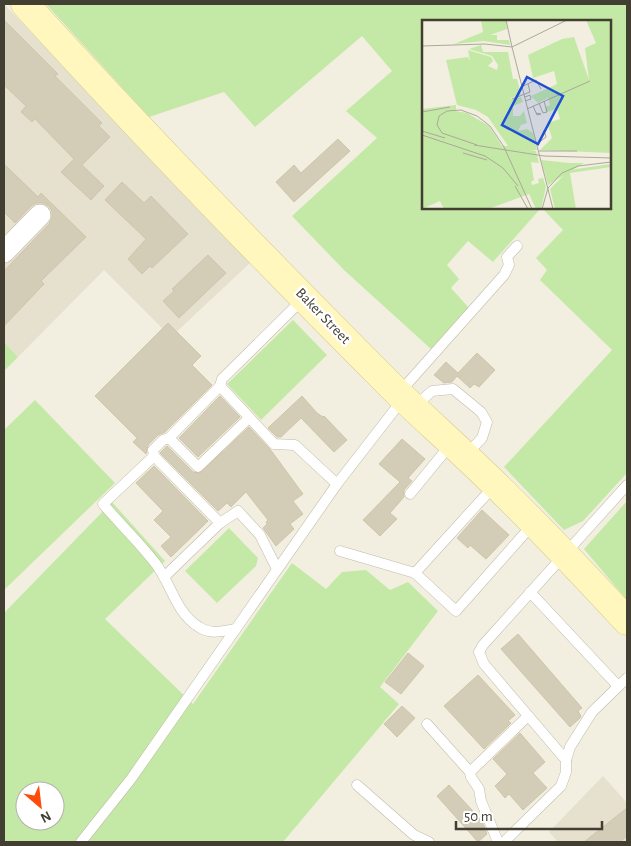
<svg xmlns="http://www.w3.org/2000/svg" width="631" height="846" viewBox="0 0 631 846" font-family="'Alegreya Sans',sans-serif">
  <style>
    .residential { fill: #e6e1cf }
    .green { fill: #c4e9a6; fill-rule: evenodd }
    .building { fill: #d3ccb6; stroke: #cfc5a9 }
    .lines { fill: none; stroke-linecap: round; stroke-linejoin: round }
    .service-casing { stroke: #c0baa6; stroke-width: 11 }
    .minor-casing { stroke: #c0baa6; stroke-width: 22 }
    .secondary-casing { stroke: #d5ca8d; stroke-width: 29 }
    .service { stroke: #fff; stroke-width: 10 }
    .minor { stroke: #fff; stroke-width: 21 }
    .secondary { stroke: #fff7be; stroke-width: 28 }
    .labels { text-anchor: middle; dominant-baseline: central; stroke-width: 5; stroke-linejoin: round; paint-order: stroke }
    .street-label { font-size: 15px; fill: #433e32; stroke: #fff }
    .inset-road { fill: none; stroke: #aca89b; stroke-width: 1 }
    .view { fill: #1d4ed8; fill-opacity: 0.15; stroke: #1d4ed8; stroke-width: 2.5 }
    .inset-edge { fill: none; stroke: #433e32; stroke-width: 2.5 }
  </style>
  <rect width="100%" height="100%" fill="#f2efe1"/>
  <g class="residential">
    <path d="M4,4L250,263L171,337L104,270L18,357L4,342Z"/>
    <path d="M603,776L627,803V842H558L549,832Z"/>
  </g>
  <g class="green">
    <path d="M46,4H627V473L583,521L564,530L504,467L612,350L540,280L547,270L536,258L563,230L542,208H610V21H424V208H541L493,262L468,241L447,265L459,279L451,288L469,308L431,349L344,270L292,216L377,138L346,111L392,71L362,36L255,127L224,92L149,117Z"/>
    <path d="M293,320L327,355L261,420L227,384Z"/>
    <path d="M4,342L18,357L4,371Z"/>
    <path d="M35,400L115,483L4,590V430Z"/>
    <path d="M627,501V600L584,549Z"/>
    <path d="M112,502L165,561L105,619L193,704L292,563L326,589L342,572L366,570L390,590L408,582L438,611L380,687L399,704L283,842H4V613ZM25,791H55V821H25Z"/>
    <path d="M229,528L258,558L256,566L217,603L185,571Z"/>
  </g>
  <g class="building">
    <path d="M4,20L58,74L55,76L102,123L99,126L110,137L82,165L104,186L91,200L61,172L74,159L35,119L32,122L21,112L26,106L4,85Z"/>
    <path d="M338,139L350,151L294,202L276,182L294,165L301,173Z"/>
    <path d="M4,164L38,197L41,193L86,237L41,281L44,284L4,326V271L49,224L52,218V211L49,206L43,203H36L31,206L15,223L4,212Z"/>
    <path d="M122,182L144,203L151,196L188,234L152,268L150,266L142,274L128,259L146,239L105,200Z"/>
    <path d="M208,255L226,273L179,318L163,301L174,291L172,289Z"/>
    <path d="M168,323L201,356L192,365L212,385L165,432L158,435L148,445L146,454L133,442L137,438L95,396Z"/>
    <path d="M477,353L495,370L479,387L474,384L470,388L457,376L452,382L444,383L434,375L446,362L458,373Z"/>
    <path d="M220,396L240,417L198,457L179,438Z"/>
    <path d="M302,396L317,413L323,417L324,416L347,440L334,452L301,418L281,437H277L268,428Z"/>
    <path d="M249,427L270,449L303,494L293,501L303,514L290,524L294,529L276,546L263,528L267,524L266,522L268,520L246,492L231,507L227,503L218,511L160,453L167,446L193,472L200,473Z"/>
    <path d="M402,439L425,459L408,478L412,481L404,490V497L390,513L397,519L380,536L363,520L400,482L379,464Z"/>
    <path d="M154,466L208,521L171,557L161,546L171,537L154,520L163,511L136,483Z"/>
    <path d="M482,510L509,535L486,559L470,545L468,548L457,538Z"/>
    <path d="M518,634L582,708L578,711L581,716L580,718L570,727L501,649Z"/>
    <path d="M408,653L424,666L401,694L385,682Z"/>
    <path d="M478,675L515,715L508,721L511,723L484,749L444,706Z"/>
    <path d="M402,706L415,718L397,737L384,724Z"/>
    <path d="M520,733L545,762L533,773L547,788L523,810L509,794L505,798L495,786L507,774L493,759Z"/>
    <path d="M449,785L482,821L487,834L478,842L437,796Z"/>
    <path d="M627,808V836L620,842H584Z"/>
  </g>
  <g class="lines">
    <g class="service-casing">
      <g id="service">
        <path d="M220,386L222,379L303,299"/>
        <path d="M399,393L504,275L509,265L507,257L517,246"/>
        <path d="M414,407L432,391L453,389L481,412L487,422L482,438L466,455"/>
        <path d="M249,418L198,467L169,438L220,386L274,444L295,445L337,484"/>
        <path d="M154,456L153,450L163,440L169,438"/>
        <path d="M495,485L415,573L456,611L533,524"/>
        <path d="M410,494L451,444"/>
        <path d="M340,551L415,573"/>
        <path d="M164,577L220,523"/>
        <path d="M530,592L618,686"/>
        <path d="M236,629C222,631 211,635 199,627C176,613 171,584 156,564C140,543 120,524 103,504L154,456L220,523L238,511L260,535L277,569"/>
        <path d="M427,724L470,772"/>
        <path d="M566,760L484,664L479,652L483,645L627,485"/>
        <path d="M357,785L414,835L429,842"/>
        <path d="M81,842L131,779L337,484L403,399"/>
        <path d="M498,842L481,801L479,789L471,777L470,772L528,716"/>
        <path d="M504,842L561,786L566,772V760L570,747L592,712L627,678"/>
      </g>
    </g>
    <g class="minor-casing">
      <path id="minor" d="M4,252L40,215"/>
    </g>
    <g class="secondary-casing">
      <path id="secondary" d="M25,4C145,136 270,265 397,392C423,417 450,441 476,466C529,516 578,568 627,621"/>
    </g>
    <use href="#service" class="service"/>
    <use href="#minor" class="minor"/>
    <use href="#secondary" class="secondary"/>
  </g>
  <g class="labels">
    <g class="street-label">
      <text transform="translate(323 316) rotate(46)">Baker Street</text>
    </g>
  </g>
  <g transform="translate(422 20)">
    <rect width="189" height="189" fill="#f2efe1"/>
    <path d="M59,0H84L85,9L68,15H75V20H87L88,25L62,21L32,24L61,12ZM164,0H189V133L118,130L130,118L125,103L138,99L135,89L124,92L123,87L128,85L126,78L116,83L109,76L135,64L132,51L111,58L106,35L140,19L152,17L167,60L163,28L174,23ZM59,25L61,32H86L91,59H95L99,75L86,79L99,77L101,82L91,86V96H98L102,91L105,103L99,105L96,111L105,109L111,113L115,130H109L114,131L117,143L109,142L112,160L109,162L110,165L117,163L116,159L121,158L124,167L119,189H114L107,174L66,189H22L18,181L0,189V89L34,85V91L45,93L67,106L80,126H86L66,97L54,90L35,85L24,40L46,37L48,41L46,30L69,37L71,41L66,46L75,50L76,45L70,36L47,29ZM119,140L147,143H162L126,165ZM189,144V147L148,153L154,189H133L128,169L147,150Z" fill="#c4e9a6"/>
    <path class="inset-road" d="M0,26L63,24L90,27L84,0M99,67L114,60L119,69M90,79L108,72L106,64M103,81L109,79L108,75L103,77M117,83L121,93L125,92L122,81M111,86L115,95L119,94L114,93M105,89L168,61M0,92L28,87M0,111L23,118M0,115L63,136L81,148L96,166M115,124L124,117L122,110M52,125L122,136L189,138M55,125L20,113L15,105L17,96L25,91L39,90L55,96L68,106L82,127L110,189M117,131H155M41,133L65,140M93,166L106,189M120,189L126,168L140,153L156,146L189,142M131,189L90,27L145,0"/>
    <path class="view" d="M105,57L141,76L116,124L80,105Z"/>
    <rect width="189" height="189" class="inset-edge"/>
  </g>
  <rect width="631" height="846" fill="none" stroke="#433e32" stroke-width="10"/>
  <g transform="translate(40 806) rotate(152)"><circle r="24" fill="#ffffff" stroke="#b4b2ad"/>
  <path d="M0-4L9 19L0 12L-9 19Z" fill="#ff4c0b"/>
  <text y="-8" font-size="14" font-weight="bold" text-anchor="middle" fill="#433e32">N</text>
  </g>
  <path d="M456 821v8h146v-8" fill="none" stroke="#433e32" stroke-width="2.5"/>
  <text x="464" y="821" font-size="15" fill="#433e32" stroke="#ffffff" stroke-width="4" paint-order="stroke">50 m</text>
</svg>
